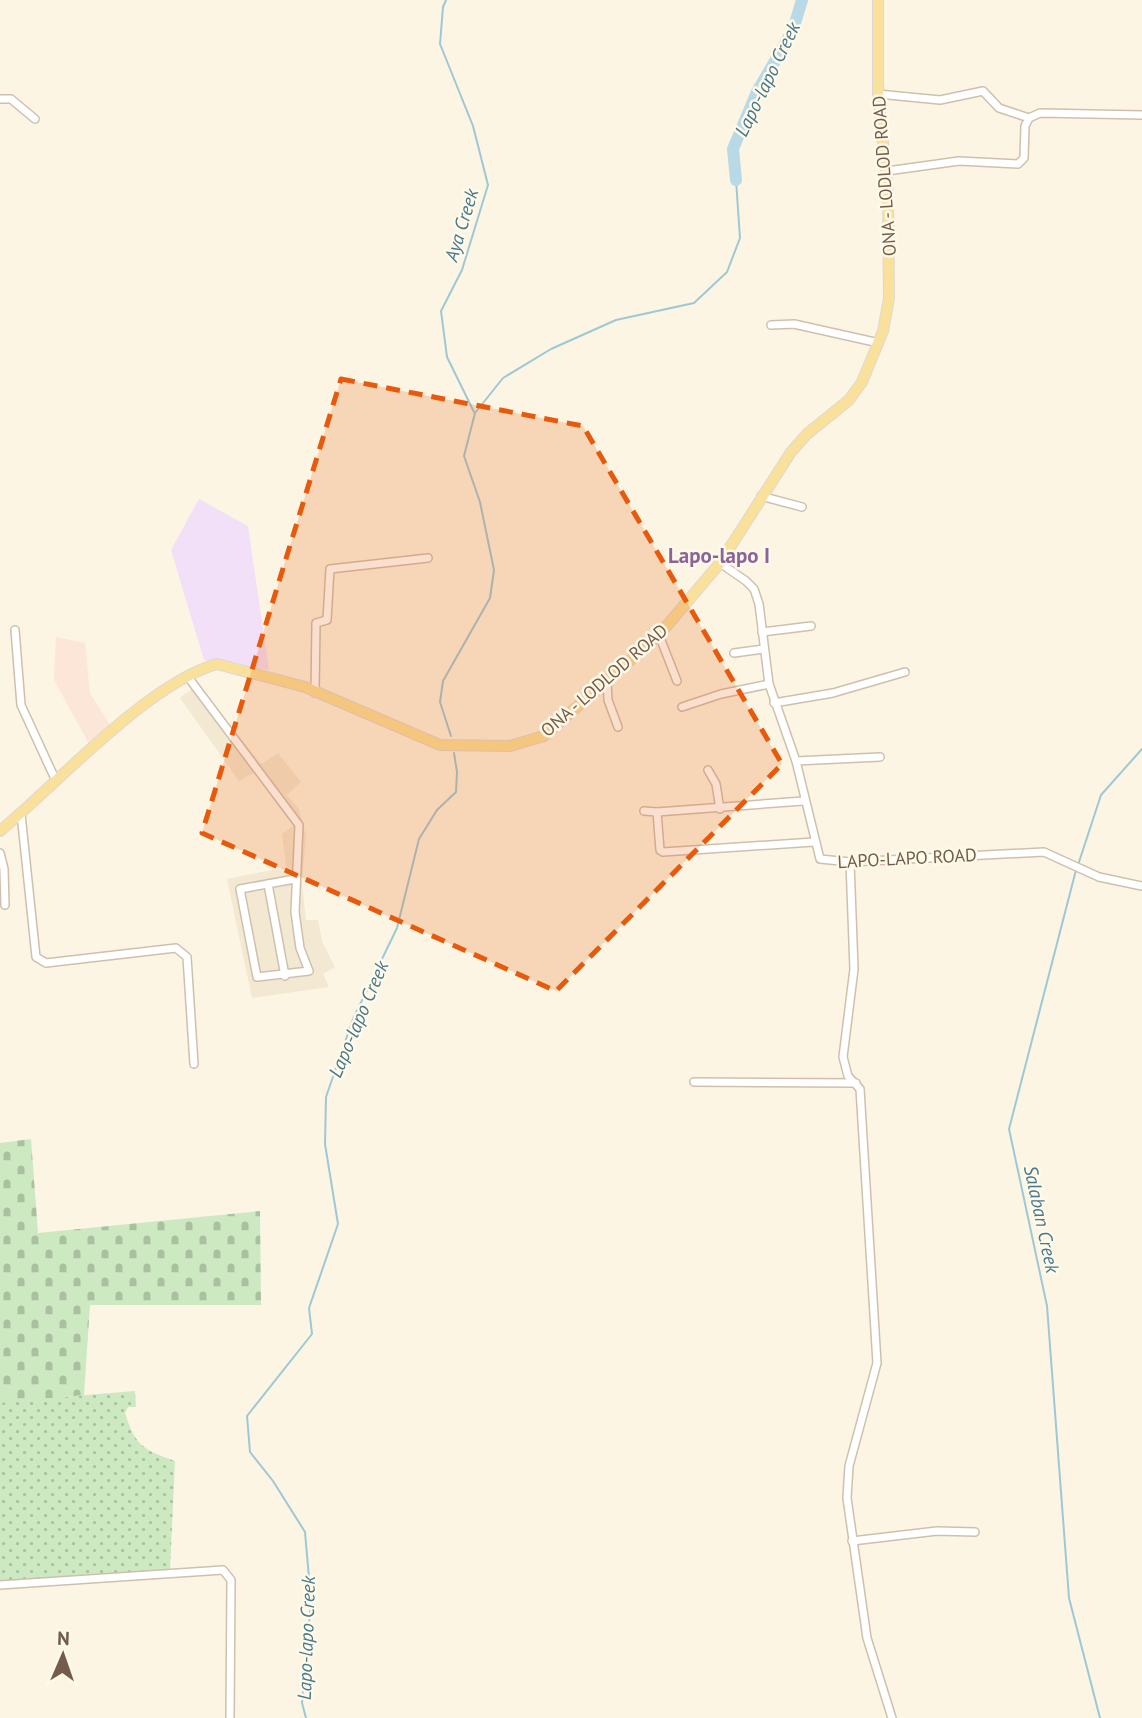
<svg xmlns="http://www.w3.org/2000/svg" width="1142" height="1718" viewBox="0 0 1142 1718" font-family="'PT Sans',sans-serif">
  <style>
    .residential { fill: #f3e8d2 }
    .commercial { fill: #fce6d7 }
    .education { fill: #f2e0f8 }
    .grass { fill: url(#grass-dots) }
    .cemetery { fill: url(#cemetery-stones) }
    .lines { fill: none; stroke-linecap: round; stroke-linejoin: round }
    .stream { stroke: #9ec8d6; stroke-width: 2 }
    .river { stroke: #b8d9e5; stroke-width: 12 }
    .minor-casing { stroke: #cfc0ad; stroke-width: 10 }
    .major-casing { stroke: #ddd8d4; stroke-width: 12 }
    .minor { stroke: #fff; stroke-width: 7 }
    .major { stroke: #f9e19c; stroke-width: 10 }
    .marked { fill: #e8590c; fill-opacity: 0.2; stroke: #e8590c; stroke-width: 5; stroke-dasharray: 14 9; stroke-linejoin: round }
    .labels { text-anchor: middle; dominant-baseline: central; stroke-width: 5; stroke-linejoin: round; paint-order: stroke }
    .street-label { font-size: 18px; fill: #735d4a; stroke: #fff9e9 }
    .water-label { font-size: 19px; font-style: italic; fill: #47798d; stroke: #fff9e9 }
    .quarter-label { font-size: 21px; font-weight: bold; fill: #8b6597; stroke: #fff9e9 }
  </style>
  <defs>
    <pattern id="grass-dots" width="8" height="8" patternUnits="userSpaceOnUse" patternTransform="scale(1.75)"><rect width="8" height="8" fill="#cde9c2"/><path d="M2 2h.1M6 6h.1" fill="none" stroke="#abc0a0" stroke-width="1.8" stroke-linecap="round"/></pattern>
    <pattern id="cemetery-stones" width="16" height="16" patternUnits="userSpaceOnUse" patternTransform="scale(1.75)"><rect width="16" height="16" fill="#cde9c2"/><path d="M2 7V4a2 2 0 0 1 4 0v3zM10 15v-3a2 2 0 0 1 4 0v3z" fill="#abc0a0"/></pattern>
  </defs>
  <rect width="100%" height="100%" fill="#fcf5e3"/>
  <path class="residential" d="M197,685L261,764L278,753L301,782L287,795L299,809L306,836L302,882L306,920H318L322,941L335,967L323,974L329,987L252,998L227,879L286,867L282,834L294,825L255,772L239,781L180,698Z"/>
  <path class="commercial" d="M56,637L85,643L90,693L110,725L89,744L54,680Z"/>
  <path class="education" d="M199,499L248,526L269,670L204,660L171,550Z"/>
  <path class="grass" d="M135,1391L136,1407H128L125,1413C135,1446 144,1450 175,1461L170,1570L0,1582V1402Z"/>
  <path class="cemetery" d="M31,1139L38,1233L260,1211L261,1305H90L84,1395L0,1403V1143Z"/>
  <g class="lines">
    <g class="stream">
      <path d="M446,0L443,7L440,44L473,126L488,185L462,270L441,311L447,357L474,412"/>
      <path d="M451,736L440,702L443,681L490,598L494,570L480,502L464,456L475,413L503,378L551,349L616,320L694,303L727,272L740,238L736,180"/>
      <path d="M1078,865L1101,795L1142,749"/>
      <path d="M1076,870L1009,1129L1047,1306L1069,1598L1100,1718"/>
      <path d="M306,1718L302,1703L311,1601L305,1532L273,1481L250,1452L247,1416L312,1334L309,1308L338,1224L325,1144L326,1097L353,1019L397,928L419,839L437,810L456,792L457,772L454,753"/>
    </g>
    <path class="river" d="M736,180L733,149L757,92L793,30L802,0"/>
    <g class="minor-casing">
      <g id="minor">
        <path d="M878,94L940,100L983,91L999,108L1029,118"/>
        <path d="M0,99H11L35,119"/>
        <path d="M887,171L959,161L1018,164L1024,158L1025,126L1029,118L1040,113L1142,115"/>
        <path d="M771,325L794,324L879,343"/>
        <path d="M761,496L802,507"/>
        <path d="M720,563L746,581L754,589L759,604L769,684L796,761L820,859L850,862L1044,852L1099,877L1142,886"/>
        <path d="M15,630L21,705L56,781"/>
        <path d="M762,632L811,626"/>
        <path d="M659,635L677,681"/>
        <path d="M734,653L764,649"/>
        <path d="M188,677L299,825L295,912L300,948L309,971L257,977L240,889L295,879"/>
        <path d="M607,682L608,700L618,727"/>
        <path d="M315,693L316,623L327,620L330,569L428,558"/>
        <path d="M774,703L833,693L905,672"/>
        <path d="M682,707L721,694L769,684"/>
        <path d="M796,761L880,757"/>
        <path d="M708,770L716,784L720,809"/>
        <path d="M803,801L657,812L660,850L663,852L814,842"/>
        <path d="M644,811L657,812"/>
        <path d="M21,814L36,957L46,963L176,948L187,957L194,1064"/>
        <path d="M0,853L4,869L5,905"/>
        <path d="M850,862L854,969L843,1057L848,1076L860,1089L877,1363L849,1466L847,1498L867,1638L892,1718"/>
        <path d="M268,884L285,976"/>
        <path d="M694,1082L856,1083"/>
        <path d="M852,1541L937,1531L975,1532"/>
        <path d="M0,1585L223,1570L231,1580L230,1718"/>
      </g>
    </g>
    <g class="major-casing">
      <path id="major" d="M0,831C57,784 148,683 217,664L305,687L440,745L510,746L544,736L659,635L720,563L791,452L807,434L849,400L862,382L883,331L889,298L888,193L878,94V0"/>
    </g>
    <use href="#minor" class="minor"/>
    <use href="#major" class="major"/>
  </g>
  <path class="marked" d="M341,379L583,426L782,764L556,991L202,833Z"/>
  <g class="labels">
    <g class="street-label">
      <text transform="translate(884 176) rotate(-94)">ONA - LODLOD ROAD</text>
      <text transform="translate(604 680) rotate(-41)">ONA - LODLOD ROAD</text>
      <text transform="translate(907 858) rotate(-3)">LAPO-LAPO ROAD</text>
    </g>
    <g class="water-label">
      <text transform="translate(767 79) rotate(-64)">Lapo-lapo Creek</text>
      <text transform="translate(461 225) rotate(-73)">Aya Creek</text>
      <text transform="translate(358 1019) rotate(-67)">Lapo-lapo Creek</text>
      <text transform="translate(1042 1219) rotate(78)">Salaban Creek</text>
      <text transform="translate(306 1638) rotate(-88)">Lapo-lapo Creek</text>
    </g>
    <g class="quarter-label">
      <text x="719" y="555">Lapo-lapo I</text>
    </g>
  </g>
  <g transform="translate(63 1655) rotate(2)" stroke="#fff9e9" stroke-width="5" paint-order="stroke">
  <path d="M0-5L12 26L0 18L-12 26Z" fill="#735d4a"/>
  <text y="-10" font-size="19" font-weight="bold" text-anchor="middle" fill="#735d4a">N</text>
  </g>
</svg>
